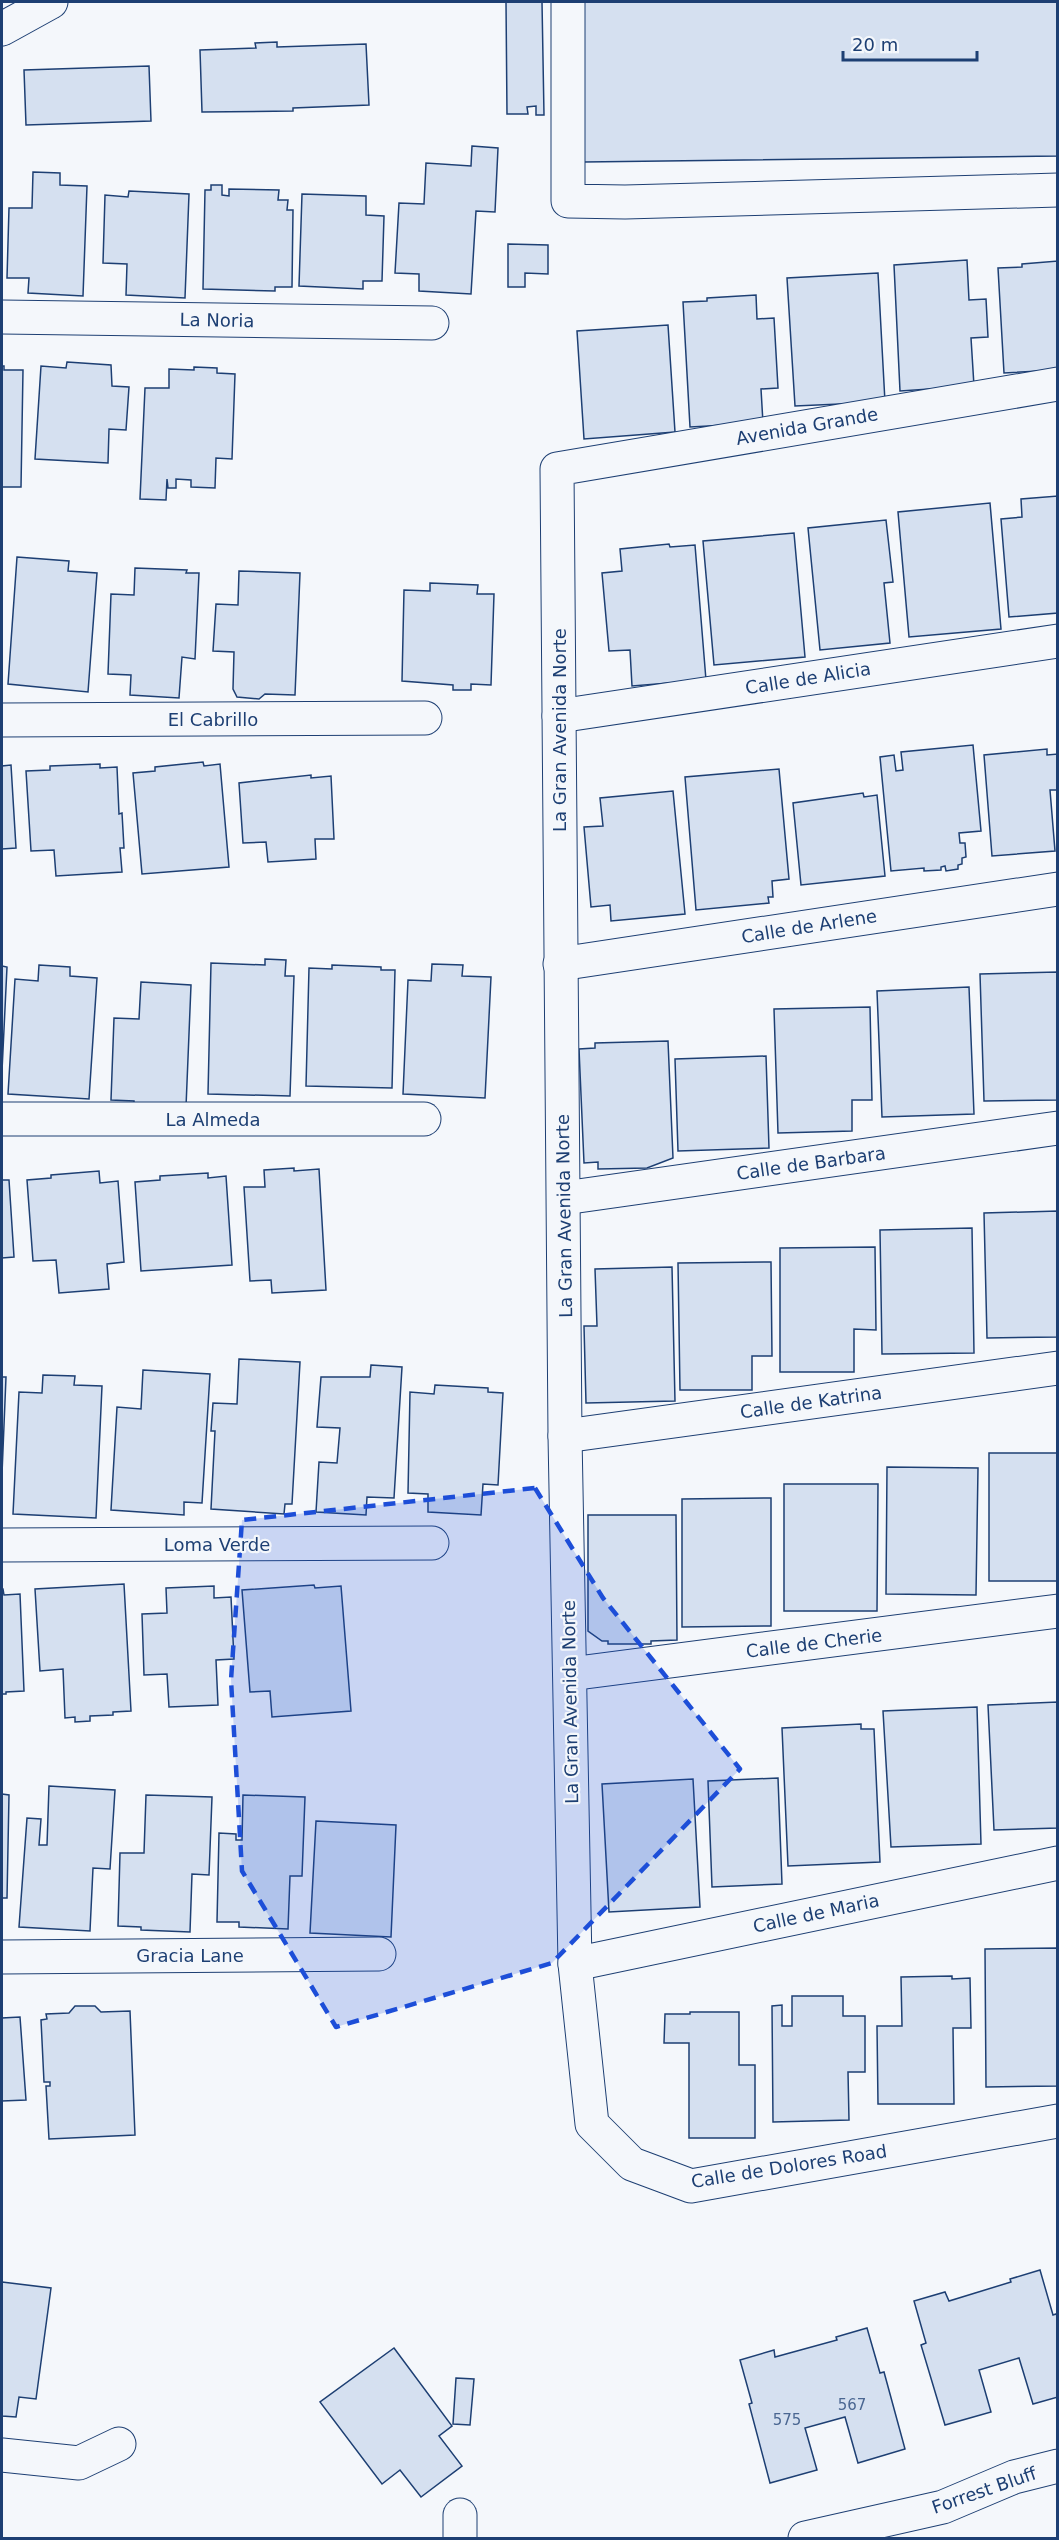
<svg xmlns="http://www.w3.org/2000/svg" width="1059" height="2540" viewBox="0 0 1059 2540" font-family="'DejaVu Sans',sans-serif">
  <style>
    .building { fill: #d5e0f0; stroke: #1d3f73; stroke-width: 1.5 }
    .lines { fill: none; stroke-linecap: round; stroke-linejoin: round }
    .minor-casing { stroke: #1d3f73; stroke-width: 35 }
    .minor { stroke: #f4f7fb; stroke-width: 33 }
    .marked { fill: #1d4ed8; fill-opacity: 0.2; stroke: #1d4ed8; stroke-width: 4.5; stroke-dasharray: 12 8; stroke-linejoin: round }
    .labels { text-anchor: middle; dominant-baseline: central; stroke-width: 4.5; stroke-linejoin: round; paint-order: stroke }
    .number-label { font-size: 15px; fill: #4b6792 }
    .street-label { font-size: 18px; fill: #1d3f73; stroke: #f4f7fb }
  </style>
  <rect width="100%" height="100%" fill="#f4f7fb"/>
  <g class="building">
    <path d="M506,2H542L544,115H536V106L527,107L528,114H507Z"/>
    <path d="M582,2H1058V156L584,162Z"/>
    <path d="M277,42V47L366,44L369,105L293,108V111L202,112L200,50L256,48L255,43Z"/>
    <path d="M149,66L151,121L26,125L24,70Z"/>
    <path d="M472,146L498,148L495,212L476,211L471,294L419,291V274L395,273L399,203L424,204L426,163L471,166Z"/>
    <path d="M33,172L60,173V185L87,186L83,296L28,293L29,278H7L9,208H32Z"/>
    <path d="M211,185H222V195L229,196V189L279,190L278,200H288L287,210H293L292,287H275V291L203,289L205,190H211Z"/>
    <path d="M129,191L189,194L185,298L126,295L127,264L103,263L105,195L128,197Z"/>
    <path d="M302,194L366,196V215L384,216L382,281H363V289L299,286Z"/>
    <path d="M508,244L548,245V274L525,273V287H508Z"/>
    <path d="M967,260L969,300L986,299L988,337L971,338L974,386L900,391L894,265Z"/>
    <path d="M1058,261V370L1004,373L998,268L1022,267V264Z"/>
    <path d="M878,273L885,402L795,406L787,278Z"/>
    <path d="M756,295L757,319L774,318L778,388L761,389L763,423L690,427L683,302L707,301V298Z"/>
    <path d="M668,325L675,432L584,439L577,331Z"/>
    <path d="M67,362L111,365L112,386L129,387L126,430L109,429L108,463L35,459L41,366L66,368Z"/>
    <path d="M2,366H4V370H23L21,487H2Z"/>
    <path d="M194,367L217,368V373L235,374L232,459L216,458L215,488L191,487V480L176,479V488H168L167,479L166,500L140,499L145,388H169V369L194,370Z"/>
    <path d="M1058,496V613L1009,617L1001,519L1022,517L1021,499Z"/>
    <path d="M990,503L1001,629L909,637L898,512Z"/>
    <path d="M886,520L893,582L884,583L890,643L820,650L808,528Z"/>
    <path d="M794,533L805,657L714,665L703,541Z"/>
    <path d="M669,544L670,547L695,545L706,680L632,686L630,650L609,651L602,573L622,571L620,549Z"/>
    <path d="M17,557L69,561L68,571L97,573L88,692L8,684Z"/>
    <path d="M135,568L187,570L186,573H199L195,659L182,657L179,698L130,695L131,675L108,674L111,594L134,595Z"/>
    <path d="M239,571L300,573L295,695L265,694L259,699L237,697L233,689L234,652L213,651L216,604L238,605Z"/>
    <path d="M430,583L478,585L477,594H494L491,685L471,684V690H453V685L402,681L404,590L430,591Z"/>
    <path d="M973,745L981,831L959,833L960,843H965L966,857L962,858V864L958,865V869L946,871L945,866L941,867V870L924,871V868L891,871L880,757L894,755L896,771L903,770L901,752Z"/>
    <path d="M1047,749V755L1058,754V790H1050L1055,851L992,856L984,755Z"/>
    <path d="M203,762L204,766L220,764L229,867L142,874L133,773L155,771V767Z"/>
    <path d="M100,764V768L117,767L119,814L122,813L124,848H120L122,872L56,876L54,850L31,851L26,771L50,770V766Z"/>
    <path d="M11,765L16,848L2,849V766Z"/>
    <path d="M779,769L789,879L772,881L773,897H768L769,903L696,910L685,777Z"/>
    <path d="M311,775V778L331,776L334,839H315L316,859L268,862L266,842L243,843L239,783Z"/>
    <path d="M673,791L685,914L611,921L610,905L591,907L584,827L603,826L600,798Z"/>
    <path d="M863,793L864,797L877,795L885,876L801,885L793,803Z"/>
    <path d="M265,959L286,960L285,976H294L290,1096L208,1094L211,963L265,965Z"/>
    <path d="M432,964L463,965L462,976L491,977L485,1098L403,1094L408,980L431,981Z"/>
    <path d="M39,965L70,967V976L97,978L89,1099L8,1094L15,979L38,981Z"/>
    <path d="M332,965L381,967V970H395L392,1088L306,1086L309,968L332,969Z"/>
    <path d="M2,966L7,967L2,1071Z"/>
    <path d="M1058,972V1100L984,1101L980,974Z"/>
    <path d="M141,982L191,985L186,1107L134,1104V1101L111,1100L114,1018L139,1019Z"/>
    <path d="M969,987L974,1114L882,1117L877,991Z"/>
    <path d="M870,1007L872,1100H852V1131L778,1133L774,1009Z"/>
    <path d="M668,1041L673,1158L647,1168L598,1169V1162L584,1163L579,1049L595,1048V1043Z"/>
    <path d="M766,1056L769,1148L678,1151L675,1059Z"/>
    <path d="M294,1168V1171L319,1169L326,1290L272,1293L271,1280L250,1281L244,1187H265L264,1170Z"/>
    <path d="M99,1171L100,1183L118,1181L124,1262L107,1264L109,1289L59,1293L56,1260L33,1261L27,1180L51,1178V1175Z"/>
    <path d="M208,1173V1178L226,1176L232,1265L141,1271L135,1182L160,1180V1176Z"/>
    <path d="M2,1180H9L14,1257L2,1258Z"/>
    <path d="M1058,1211V1337L987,1338L984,1213Z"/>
    <path d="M972,1228L974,1353L882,1354L880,1230Z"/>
    <path d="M875,1247L876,1330L854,1329V1372H780V1248Z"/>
    <path d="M771,1262L772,1356H752V1390H680L678,1263Z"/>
    <path d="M672,1267L675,1401L586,1403L584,1326H597L595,1269Z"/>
    <path d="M239,1359L300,1362L292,1504H285L284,1514L211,1509L215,1431H211L213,1403L237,1404Z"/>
    <path d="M371,1365L402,1367L394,1498L367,1497L366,1515L316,1512L319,1462L337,1463L340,1428L317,1427L321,1377H370Z"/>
    <path d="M143,1370L210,1374L202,1503L184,1502V1515L111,1510L117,1407L141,1409Z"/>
    <path d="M43,1375L75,1376L74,1385L102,1386L96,1518L13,1514L19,1392L42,1393Z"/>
    <path d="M2,1377H6L2,1474Z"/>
    <path d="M435,1385L488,1388V1392L503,1393L498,1485L483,1484L481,1515L428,1512V1494L408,1493L410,1392L434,1394Z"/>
    <rect x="989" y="1453" width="69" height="128"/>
    <path d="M887,1467L978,1468L976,1595L886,1594Z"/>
    <path d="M784,1484H878L877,1611H784Z"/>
    <path d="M771,1498V1626L682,1627V1499Z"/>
    <path d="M588,1515H676L677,1640L651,1641V1644H608V1641H602L588,1631Z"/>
    <path d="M124,1584L131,1711L113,1712V1715L90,1716V1721L75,1722V1717L65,1718L63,1669L40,1671L35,1589Z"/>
    <path d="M314,1585L315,1588L341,1586L351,1711L272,1717L270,1691L250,1692L242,1590Z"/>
    <path d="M214,1586V1598L231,1597L234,1659L216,1660L218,1705L169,1707L167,1674L144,1675L142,1614L167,1613L166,1588Z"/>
    <path d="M2,1589H3L4,1595L20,1594L24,1691L6,1692V1694H2Z"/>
    <path d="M1058,1702V1828L994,1830L988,1705Z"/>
    <path d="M977,1707L981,1844L891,1847L883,1711Z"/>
    <path d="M861,1724V1729H874L880,1862L788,1866L782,1728Z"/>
    <path d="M778,1778L782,1884L712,1887L708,1781Z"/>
    <path d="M693,1779L700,1907L609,1912L602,1784Z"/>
    <path d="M49,1786L115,1790L110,1869L93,1868L90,1931L19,1927L27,1818L41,1819L39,1845H47Z"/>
    <path d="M2,1794L9,1795L7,1898H2Z"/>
    <path d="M146,1795L212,1797L209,1875L192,1874L190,1932L141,1930V1927L118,1926L120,1853H144Z"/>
    <path d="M243,1795L305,1797L302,1876H290L288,1929L239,1927V1922H217L219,1833L236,1834V1840H242Z"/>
    <path d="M316,1821L396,1825L391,1937L310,1933Z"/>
    <path d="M1058,1948V2086L986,2087L985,1949Z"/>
    <path d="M952,1976V1979L970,1978L971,2028H953L954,2104H878L877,2026H902L901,1977Z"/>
    <path d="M792,1996H843V2016H865V2072H848L849,2120L773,2122L772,2006L782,2005V2026H792Z"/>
    <path d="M75,2006H95L101,2012L130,2011L135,2135L49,2139L46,2086H50V2082H44L41,2020L47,2019L46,2014L69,2013Z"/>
    <path d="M690,2012H739V2065H755V2138H689V2043H664L665,2014H690Z"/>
    <path d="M20,2017L26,2100L2,2101V2018Z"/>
    <path d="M1040,2270L1053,2315L1056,2314L1058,2318V2397L1033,2404L1019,2358L979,2370L991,2412L945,2425L921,2345L926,2343L914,2301L945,2292L949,2301L1011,2282L1010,2279Z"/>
    <path d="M2,2282L51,2288L36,2399L19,2397L16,2417L2,2416Z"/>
    <path d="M867,2328L880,2373L884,2372L905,2449L858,2463L845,2417L805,2428L817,2470L770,2483L749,2404L752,2403L740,2360L774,2350L775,2357L837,2340L836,2337Z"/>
    <path d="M394,2348L452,2426L439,2436L462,2466L421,2497L400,2470L382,2484L320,2402Z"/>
    <path d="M456,2378L474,2379L470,2425L453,2424Z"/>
  </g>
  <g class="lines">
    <g class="minor-casing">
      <g id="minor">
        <path d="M568,2V201L625,202L1058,190"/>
        <path d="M2,29L51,2"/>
        <path d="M2,317L432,323"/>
        <path d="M1058,384L557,469L565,1436L575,1964L592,2124L632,2164L691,2186L1058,2121"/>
        <path d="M559,716L1058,641"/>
        <path d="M2,720L425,718"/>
        <path d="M560,964L1058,889"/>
        <path d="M2,1119H424"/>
        <path d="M564,1198L1058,1128"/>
        <path d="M565,1436L1058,1368"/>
        <path d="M2,1545L432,1543"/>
        <path d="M570,1674L1058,1611"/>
        <path d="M2,1957L379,1954"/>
        <path d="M575,1964L1058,1863"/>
        <path d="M2,2455L79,2463L119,2444"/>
        <path d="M460,2515V2538"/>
        <path d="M805,2538L943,2507L1014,2477L1058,2466"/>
      </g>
    </g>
    <use href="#minor" class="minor"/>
  </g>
  <path class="marked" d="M535,1488L603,1598L740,1769L552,1963L336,2027L242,1871L231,1680L242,1520Z"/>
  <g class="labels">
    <g class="number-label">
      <text x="852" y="2405">567</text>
      <text x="787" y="2420">575</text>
    </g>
    <g class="street-label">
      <text transform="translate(217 320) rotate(1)">La Noria</text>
      <text transform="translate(807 426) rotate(-10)">Avenida Grande</text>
      <text transform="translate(808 678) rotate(-9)">Calle de Alicia</text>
      <text x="213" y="719">El Cabrillo</text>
      <text transform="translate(559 730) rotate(-90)">La Gran Avenida Norte</text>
      <text transform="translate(809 926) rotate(-9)">Calle de Arlene</text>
      <text x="213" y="1119">La Almeda</text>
      <text transform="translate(811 1163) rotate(-8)">Calle de Barbara</text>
      <text transform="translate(564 1216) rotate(-91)">La Gran Avenida Norte</text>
      <text transform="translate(811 1402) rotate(-8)">Calle de Katrina</text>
      <text x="217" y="1544">Loma Verde</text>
      <text transform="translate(814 1643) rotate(-7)">Calle de Cherie</text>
      <text transform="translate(570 1702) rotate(-91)">La Gran Avenida Norte</text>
      <text transform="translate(816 1913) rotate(-12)">Calle de Maria</text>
      <text x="190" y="1955">Gracia Lane</text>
      <text transform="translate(789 2166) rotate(-9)">Calle de Dolores Road</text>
      <text transform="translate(984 2490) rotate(-19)">Forrest Bluff</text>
    </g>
  </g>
  <rect width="1059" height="2540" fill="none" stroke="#1d3f73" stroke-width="6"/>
  <path d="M843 51v9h134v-9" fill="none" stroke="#1d3f73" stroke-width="3"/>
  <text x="852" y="51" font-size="18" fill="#1d3f73" stroke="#f4f7fb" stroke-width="4.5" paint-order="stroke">20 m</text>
</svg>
